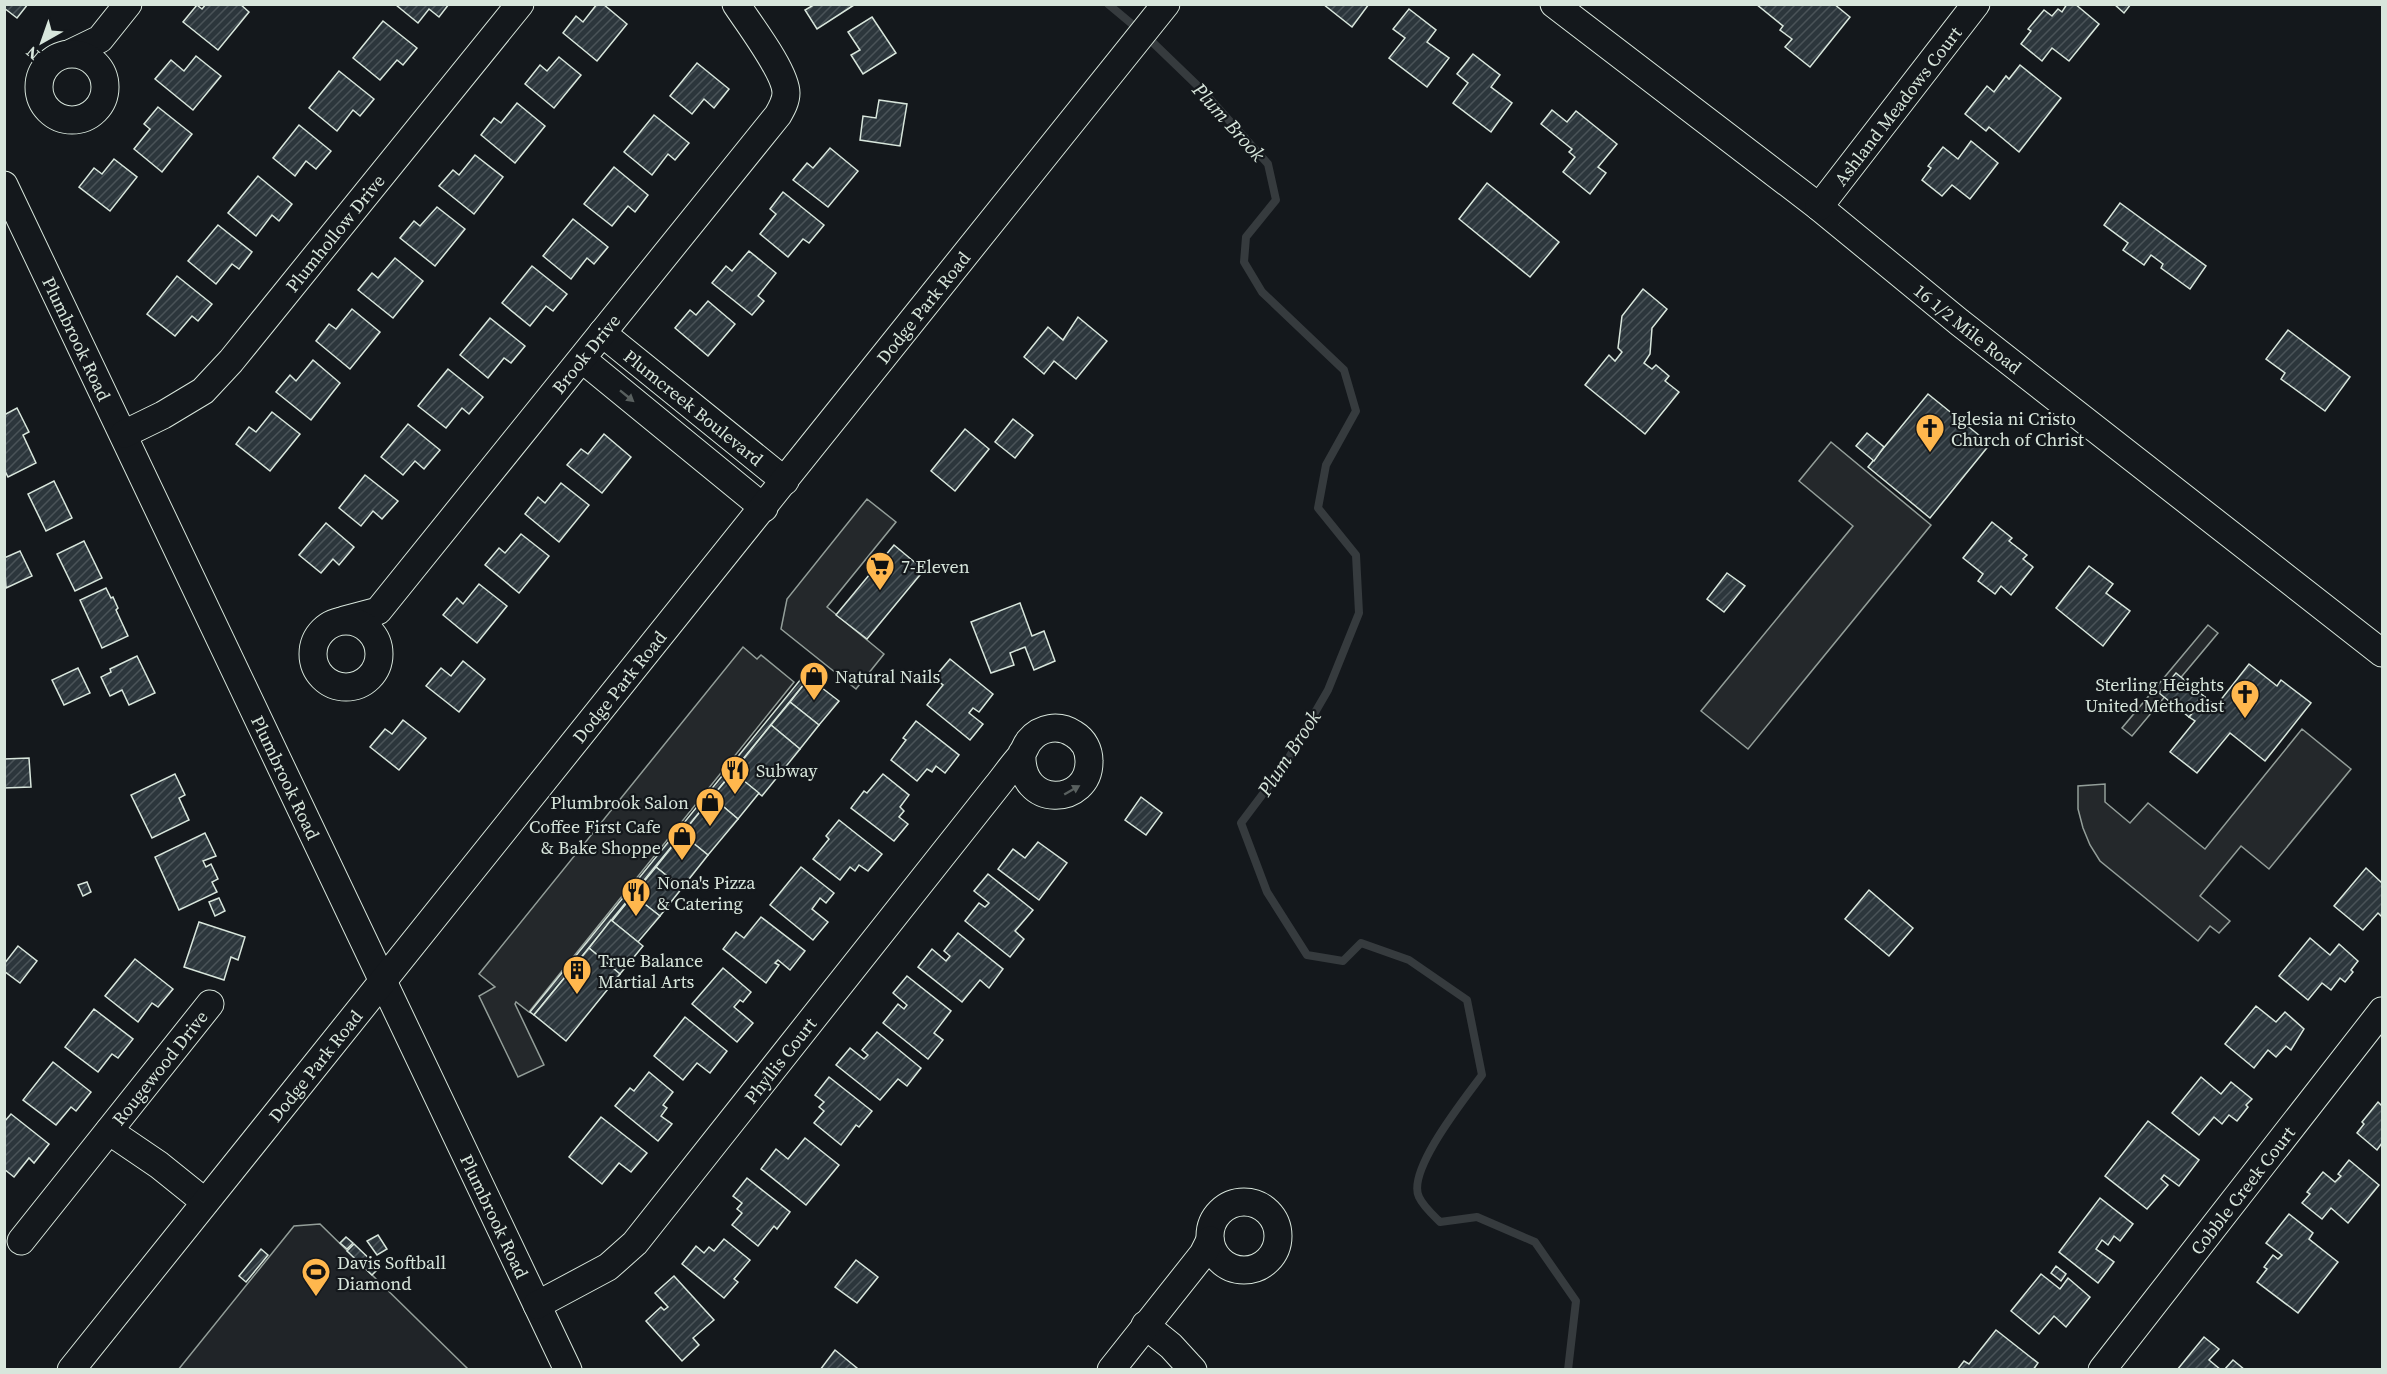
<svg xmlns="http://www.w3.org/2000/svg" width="2387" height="1374" viewBox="0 0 2387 1374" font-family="'Source Serif 4',serif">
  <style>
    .grass { fill: #202428; stroke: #939e99; stroke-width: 1.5 }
    .parking { fill: #24282b; stroke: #939e99; stroke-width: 1.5 }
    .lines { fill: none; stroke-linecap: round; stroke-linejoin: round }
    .stream { stroke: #363b3e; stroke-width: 8 }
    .building { fill: url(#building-hatch); stroke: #d8e6dc; stroke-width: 1.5 }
    .minor-casing { stroke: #d8e6dc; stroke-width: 29 }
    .minor { stroke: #14181c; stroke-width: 27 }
    .oneway { fill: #59605f }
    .labels { text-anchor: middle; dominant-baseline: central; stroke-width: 4.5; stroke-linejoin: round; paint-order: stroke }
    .street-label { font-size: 18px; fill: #d8e6dc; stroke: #14181c }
    .poi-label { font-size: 18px; fill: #d8e6dc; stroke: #14181c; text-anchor: start }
    .water-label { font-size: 20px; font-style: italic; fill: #d8e6dc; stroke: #14181c }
  </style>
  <defs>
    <pattern id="building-hatch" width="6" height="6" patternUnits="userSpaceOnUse" patternTransform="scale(1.5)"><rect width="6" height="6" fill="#2c363c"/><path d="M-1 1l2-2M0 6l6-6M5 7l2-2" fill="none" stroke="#4a5358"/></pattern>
  </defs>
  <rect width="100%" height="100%" fill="#14181c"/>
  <path class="grass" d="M320,1224L468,1369L178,1370L294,1226Z"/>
  <g class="parking">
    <path d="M1831,442L1931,525L1748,749L1701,711L1853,526L1799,481Z"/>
    <path d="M867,499L896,522L827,607L884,654L856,689L781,629L787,599Z"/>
    <path d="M2208,625L2218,633L2132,736L2122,728Z"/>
    <path d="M743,647L757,659L761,655L794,682L529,1012L516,1002L515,1004L544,1065L518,1077L479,996L495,987L479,974Z"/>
    <path d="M2302,729L2351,769L2269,869L2241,846L2200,896L2230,921L2219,933L2210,926L2198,941L2100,861L2090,845L2083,828L2078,809V786L2105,784V802L2130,823L2148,803L2205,849Z"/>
  </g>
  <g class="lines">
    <path class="stream" d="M1108,4L1145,35L1202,90L1268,164L1276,200L1246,237L1244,262L1262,292L1344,370L1356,411L1326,465L1318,508L1356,555L1359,613L1328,690L1284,766L1241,823L1267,892L1307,955L1343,961L1361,943L1409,960L1467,1000L1482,1075C1466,1097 1406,1171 1419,1197C1423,1206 1433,1215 1440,1222L1477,1217L1535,1242L1576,1301L1568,1370"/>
  </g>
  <g class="building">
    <path d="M4,4H28L17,18L4,8Z"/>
    <path d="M206,4H240L249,12L218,50L183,22L197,5L202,9Z"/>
    <path d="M449,4L439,17L429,9L418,23L396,5Z"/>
    <path d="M597,4H603L627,24L597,61L563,33L576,16L583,22Z"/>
    <path d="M812,4H854V5L817,29L805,10L812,6Z"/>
    <path d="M1323,4H1369L1352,27Z"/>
    <path d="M1756,4H1834L1850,17L1810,67L1785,47L1792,39L1780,30L1783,26Z"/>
    <path d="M2067,4H2075L2099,24L2069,61L2052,48L2042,61L2021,44L2031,31L2028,29L2044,10L2052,16L2058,9L2062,12Z"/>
    <path d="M2114,4H2131L2124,13Z"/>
    <path d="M1409,9L1436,30L1427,42L1449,58L1427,87L1389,58L1405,38L1393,29Z"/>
    <path d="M872,17L896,53L863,74L851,55L860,50L848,32Z"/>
    <path d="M383,21L417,48L403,65L397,60L380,80L353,58Z"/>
    <path d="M1473,54L1500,75L1491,87L1512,103L1491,132L1453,103L1468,83L1457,74Z"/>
    <path d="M196,56L221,76L193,110L155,79L171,60L184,71Z"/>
    <path d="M559,57L581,75L554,108L525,84L540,65L547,71Z"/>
    <path d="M697,63L729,89L714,108L704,99L692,114L670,96Z"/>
    <path d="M2020,65L2061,98L2019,152L1989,127L1986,131L1965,114L1987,86L1994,92L2006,76L2009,79Z"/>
    <path d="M339,71L374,99L360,116L353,110L337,131L309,108Z"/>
    <path d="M879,100L907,104L900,146L860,140L863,116L876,118Z"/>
    <path d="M517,103L545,126L515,163L481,135L494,118L501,123Z"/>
    <path d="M158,107L192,134L162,172L134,149L150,129L144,124Z"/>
    <path d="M1552,110L1567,122L1576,111L1617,144L1598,167L1606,173L1590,194L1563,172L1575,157L1569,152L1572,149L1541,124Z"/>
    <path d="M654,115L689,143L675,160L668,154L652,175L624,152Z"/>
    <path d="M299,125L331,151L316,169L306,161L295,176L273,158Z"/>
    <path d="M1971,141L1998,163L1970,199L1952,185L1942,196L1922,180L1931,168L1928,166L1943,147L1958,159Z"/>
    <path d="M830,148L858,171L828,207L793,180L807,163L813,168Z"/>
    <path d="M475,155L503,177L474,214L439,186L453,170L459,175Z"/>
    <path d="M114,159L137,177L110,211L79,187L94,168L102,174Z"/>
    <path d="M614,167L648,195L635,212L628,206L612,226L584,204Z"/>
    <path d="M258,176L292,204L279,221L272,215L256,236L228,213Z"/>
    <path d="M1487,183L1559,242L1530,277L1459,219Z"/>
    <path d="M783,192L824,225L809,243L803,239L788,257L760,234L776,214L770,209Z"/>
    <path d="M2120,203L2206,266L2190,289L2161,268L2163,264L2151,255L2144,265L2123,250L2128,243L2104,225Z"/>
    <path d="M437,207L465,229L435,266L400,238L414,221L420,226Z"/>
    <path d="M573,219L608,247L594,264L587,258L571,279L543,256Z"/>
    <path d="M218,225L252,252L239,269L232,264L216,284L188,261Z"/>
    <path d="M749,251L776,273L758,296L764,301L752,315L712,283L726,266L732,271Z"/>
    <path d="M395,258L423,281L393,318L358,290L372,273L378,278Z"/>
    <path d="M532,266L567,294L553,311L546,306L530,326L502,303Z"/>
    <path d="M177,276L212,304L198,321L192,316L175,336L147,314Z"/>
    <path d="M1643,289L1667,309L1652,328L1650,354L1644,363L1652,369L1656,365L1669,376L1665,381L1679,392L1645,434L1585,385L1609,355L1615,361L1622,352L1618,348L1622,316Z"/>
    <path d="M708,301L735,324L708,356L675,328L690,310L696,315Z"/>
    <path d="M352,309L380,332L350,369L316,341L329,324L336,329Z"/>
    <path d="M1078,317L1107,341L1076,379L1054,361L1044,374L1024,357L1048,327L1063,340Z"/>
    <path d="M490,318L525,346L511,363L504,358L488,378L460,355Z"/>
    <path d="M2288,330L2350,377L2325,411L2281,379L2285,373L2266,359Z"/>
    <path d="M313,360L340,383L311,420L276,392L290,375L296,381Z"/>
    <path d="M448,369L483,397L469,414L462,408L446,428L418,406Z"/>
    <path d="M1928,394L1990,444L1930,518L1868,467Z"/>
    <path d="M17,408L29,432L23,435L36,463L8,477L4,469V415Z"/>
    <path d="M272,412L300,434L270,471L236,444L249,427L256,432Z"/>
    <path d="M1013,419L1033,435L1015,458L995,442Z"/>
    <path d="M408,424L440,450L424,469L415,461L403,475L381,457Z"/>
    <path d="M965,429L989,449L955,491L931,471Z"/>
    <path d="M1867,433L1884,447L1874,461L1856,446Z"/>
    <path d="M604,434L631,457L602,493L567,465L581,449L588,454Z"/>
    <path d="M365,475L398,501L382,519L373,511L361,526L339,508Z"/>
    <path d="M54,481L72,518L46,531L28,494Z"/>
    <path d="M561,483L589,505L559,542L525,514L538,497L545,503Z"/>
    <path d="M1992,522L2012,538L2009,541L2027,555L2023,559L2033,567L2011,595L2001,586L1995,594L1978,581L1983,574L1963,558Z"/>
    <path d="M326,523L354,547L339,565L333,559L321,573L299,555Z"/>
    <path d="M521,534L549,556L519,593L485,565L499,548L505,553Z"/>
    <path d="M84,541L102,578L75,591L57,554Z"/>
    <path d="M894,545L924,570L867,639L836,615Z"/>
    <path d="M20,551L32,576L6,588L4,558Z"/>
    <path d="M2089,566L2113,584L2106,593L2130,611L2103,646L2056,608Z"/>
    <path d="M1727,573L1745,586L1724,612L1707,599Z"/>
    <path d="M479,584L507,606L477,643L443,615L457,598L463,604Z"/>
    <path d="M106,588L111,598L113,597L118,608L116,610L128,636L102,648L80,600Z"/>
    <path d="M1020,603L1032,636L1044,631L1055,661L1034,670L1025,647L1010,653L1014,665L991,673L971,622Z"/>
    <path d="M137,656L155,693L129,705L122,690L110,696L101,677L111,672L110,669Z"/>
    <path d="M950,659L993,694L979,712L973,708L969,713L983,724L970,740L927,705L943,685L934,678Z"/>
    <path d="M463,661L485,679L459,712L426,686L441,668L451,676Z"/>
    <path d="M2249,664L2277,686L2281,680L2311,703L2265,761L2230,733L2197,773L2170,752L2195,721L2189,717L2205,697L2216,706Z"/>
    <path d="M78,668L90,693L64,705L52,680Z"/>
    <path d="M2176,673L2205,697L2189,717L2159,693Z"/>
    <path d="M805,674L809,678L534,1015L530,1012Z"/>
    <path d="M809,678L839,701L819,725L790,702Z"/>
    <path d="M790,702L819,725L800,749L771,725Z"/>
    <path d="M403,720L426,738L399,770L370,747L385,729L392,734Z"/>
    <path d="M916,721L959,755L945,773L936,766L932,772L927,769L917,781L891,760L906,740L903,738Z"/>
    <path d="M771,725L800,749L762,796L733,772Z"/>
    <path d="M29,758L31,787L4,788V759Z"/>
    <path d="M733,772L759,793L738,819L712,797Z"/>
    <path d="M175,774L185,795L179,798L189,820L152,838L131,795Z"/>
    <path d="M883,774L909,795L900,807L904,811L899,817L908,824L894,841L851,808L864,791L867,793Z"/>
    <path d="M712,797L738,819L708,855L682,834Z"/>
    <path d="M1141,797L1162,813L1146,835L1125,820Z"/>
    <path d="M839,820L882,854L868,871L859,865L855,871L850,867L840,880L813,859L829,839L826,836Z"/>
    <path d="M205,833L216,856L203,861L206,867L211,864L218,879L212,882L217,892L179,910L155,857Z"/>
    <path d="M682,834L708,855L682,888L656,867Z"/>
    <path d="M1038,842L1067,863L1039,900L998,869L1013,849L1025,858Z"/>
    <path d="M656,867L682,888L660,916L633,895Z"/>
    <path d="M801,867L834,893L826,903L820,898L812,909L828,922L813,940L770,905Z"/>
    <path d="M2366,868L2382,883V917L2378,913L2363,930L2334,906Z"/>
    <path d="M988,874L1033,910L1015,931L1024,939L1010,957L965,921L979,903L985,907L989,903L974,891Z"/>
    <path d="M87,882L91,892L83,896L78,885Z"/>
    <path d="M1869,890L1913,928L1889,956L1845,919Z"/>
    <path d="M633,895L660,916L638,942L612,921Z"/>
    <path d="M219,898L225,911L215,916L209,902Z"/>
    <path d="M761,917L805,951L790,970L778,960L775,963L779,965L766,983L723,949L736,932L744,938Z"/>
    <path d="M611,920L643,946L620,974L589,948Z"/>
    <path d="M199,922L245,937L238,960L231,957L224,980L184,967Z"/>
    <path d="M958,933L1003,969L989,988L980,980L962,1002L918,967L932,949L946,961L950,956L944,951Z"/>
    <path d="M2310,938L2330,955L2339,944L2358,961L2351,970L2353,972L2345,982L2340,978L2331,990L2322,983L2308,1000L2279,976Z"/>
    <path d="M18,946L37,961L20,983L4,971V964Z"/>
    <path d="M589,948L620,974L566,1041L534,1015Z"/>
    <path d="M135,959L173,989L158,1007L152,1003L138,1022L105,996Z"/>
    <path d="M723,968L751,992L743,1002L740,1000L734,1007L753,1023L737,1042L692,1004Z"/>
    <path d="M907,976L951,1011L934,1033L943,1040L928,1059L883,1023L898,1004L904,1009L907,1005L893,993Z"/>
    <path d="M2256,1006L2276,1022L2285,1012L2304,1029L2291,1050L2286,1046L2276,1057L2268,1050L2254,1068L2225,1044Z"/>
    <path d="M94,1009L133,1039L118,1058L112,1054L98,1072L65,1047Z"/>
    <path d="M685,1017L727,1051L710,1073L697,1063L683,1080L654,1056Z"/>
    <path d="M877,1032L921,1068L907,1086L898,1079L880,1100L836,1065L850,1048L864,1059L868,1055L862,1050Z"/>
    <path d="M53,1062L91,1092L76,1111L71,1107L56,1125L23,1100Z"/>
    <path d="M649,1072L673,1092L663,1105L667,1108L661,1116L672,1124L658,1141L615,1106L630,1088L634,1091Z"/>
    <path d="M829,1077L872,1111L859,1127L856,1125L841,1145L814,1123L824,1111L819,1107L824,1102L815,1095Z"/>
    <path d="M2201,1077L2221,1094L2231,1082L2252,1099L2246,1105L2248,1107L2237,1121L2229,1115L2222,1124L2214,1117L2199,1135L2172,1113Z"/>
    <path d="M2378,1102L2382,1106V1143L2377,1150L2357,1133L2364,1124L2362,1122Z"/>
    <path d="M11,1114L49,1144L34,1163L29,1158L14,1177L4,1169V1122Z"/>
    <path d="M601,1117L647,1153L631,1172L619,1163L602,1184L569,1157Z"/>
    <path d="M2148,1121L2199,1160L2179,1186L2164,1175L2161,1179L2168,1185L2147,1209L2105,1176Z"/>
    <path d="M805,1138L839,1165L806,1205L761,1169L776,1149L788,1159Z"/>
    <path d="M2349,1160L2379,1185L2348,1223L2331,1208L2322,1219L2302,1203L2310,1194L2307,1192L2323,1172L2335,1182L2341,1176L2338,1174Z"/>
    <path d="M747,1178L790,1212L777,1229L774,1226L758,1246L732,1225L742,1213L737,1209L742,1203L733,1196Z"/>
    <path d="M2100,1198L2133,1224L2120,1241L2114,1236L2108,1245L2102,1240L2096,1249L2114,1262L2098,1283L2059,1252Z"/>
    <path d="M2289,1214L2313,1233L2309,1239L2338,1262L2298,1313L2257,1282L2267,1269L2264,1267L2273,1255L2278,1259L2282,1255L2266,1243Z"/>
    <path d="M378,1235L387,1249L377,1255L367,1241Z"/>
    <path d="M346,1237L353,1243L347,1249L340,1243Z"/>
    <path d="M724,1239L750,1260L734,1279L738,1282L724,1298L682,1264L696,1246L704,1253L709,1247L714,1251Z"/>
    <path d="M354,1244L379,1268L372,1275L347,1251Z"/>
    <path d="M261,1249L268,1255L246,1282L239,1276Z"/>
    <path d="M856,1260L878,1277L857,1303L835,1287Z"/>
    <path d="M2056,1266L2066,1274L2061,1281L2051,1273Z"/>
    <path d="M2041,1274L2060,1289L2068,1278L2090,1297L2066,1327L2054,1316L2039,1334L2011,1311Z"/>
    <path d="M674,1276L714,1320L693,1338L699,1345L682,1361L646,1321L661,1307L664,1310L668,1307L655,1293Z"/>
    <path d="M1996,1330L2038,1363L2033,1370H1957L1964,1361L1969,1364Z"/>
    <path d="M2204,1337L2219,1349L2209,1360L2221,1370H2177Z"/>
    <path d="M835,1350L857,1368L855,1370H820Z"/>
    <path d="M2233,1360L2245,1370H2224Z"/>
  </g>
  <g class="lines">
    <g class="minor-casing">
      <g id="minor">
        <path id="s1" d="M1554,4L1819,207L1959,322L2382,653"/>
        <path d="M71,53L100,39L128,4"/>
        <circle cx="72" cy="87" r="33"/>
        <path id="s2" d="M4,185L568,1370"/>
        <path id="s3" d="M1819,207L1976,4"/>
        <path id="s4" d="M602,333L785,481"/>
        <path d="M582,359L764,508"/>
        <path id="s5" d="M124,434L163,415L203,391L231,361L520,4"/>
        <path id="s6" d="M344,620L378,611L778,115C782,108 786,101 786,93C786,72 749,24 736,4"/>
        <circle cx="346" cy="654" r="33"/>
        <path d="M109,1131L159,1165L205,1202"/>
        <circle cx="1244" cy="1236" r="34"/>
        <path id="s7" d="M21,1241L210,1004"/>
        <path id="s8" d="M537,1305L608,1267L635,1243L997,786C1005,776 1012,766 1020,757C1024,752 1025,746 1029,741C1040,727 1059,724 1074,734C1084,740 1089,750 1089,761C1090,806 1019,810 1022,753"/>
        <path d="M1145,1325L1171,1346L1193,1370"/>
        <path id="s9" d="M71,1370L1166,4"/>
        <path d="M1111,1370L1203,1254L1210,1240"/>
        <path id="s10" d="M2102,1370L2382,1011"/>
      </g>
    </g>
    <use href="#minor" class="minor"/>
  </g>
  <defs><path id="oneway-solid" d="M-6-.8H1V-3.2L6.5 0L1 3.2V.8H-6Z" transform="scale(1.5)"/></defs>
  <g class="oneway">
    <use href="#oneway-solid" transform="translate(627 396) rotate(39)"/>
    <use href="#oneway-solid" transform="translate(1072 790) rotate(-30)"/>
  </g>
  <defs>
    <g id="church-pin" transform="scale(1.5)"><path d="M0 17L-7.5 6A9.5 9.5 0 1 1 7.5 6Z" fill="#ffb74d" stroke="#14181c"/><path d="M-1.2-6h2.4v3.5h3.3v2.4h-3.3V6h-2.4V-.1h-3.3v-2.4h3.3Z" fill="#111"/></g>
    <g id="supermarket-pin" transform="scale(1.5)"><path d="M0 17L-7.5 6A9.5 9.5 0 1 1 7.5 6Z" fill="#ffb74d" stroke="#14181c"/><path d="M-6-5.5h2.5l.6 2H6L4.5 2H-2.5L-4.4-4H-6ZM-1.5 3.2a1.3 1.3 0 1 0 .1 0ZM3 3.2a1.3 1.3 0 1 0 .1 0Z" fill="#111"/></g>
    <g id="shop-pin" transform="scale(1.5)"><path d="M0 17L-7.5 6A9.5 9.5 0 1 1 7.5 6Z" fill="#ffb74d" stroke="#14181c"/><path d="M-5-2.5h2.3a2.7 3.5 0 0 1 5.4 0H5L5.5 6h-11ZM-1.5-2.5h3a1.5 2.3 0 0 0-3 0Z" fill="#111"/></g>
    <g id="restaurant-pin" transform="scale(1.5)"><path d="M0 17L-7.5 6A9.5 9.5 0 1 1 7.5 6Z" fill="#ffb74d" stroke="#14181c"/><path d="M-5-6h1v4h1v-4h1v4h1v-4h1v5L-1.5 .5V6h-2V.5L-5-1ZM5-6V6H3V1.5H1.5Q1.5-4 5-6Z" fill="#111"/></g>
    <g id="building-pin" transform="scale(1.5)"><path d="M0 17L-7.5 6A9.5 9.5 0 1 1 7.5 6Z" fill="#ffb74d" stroke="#14181c"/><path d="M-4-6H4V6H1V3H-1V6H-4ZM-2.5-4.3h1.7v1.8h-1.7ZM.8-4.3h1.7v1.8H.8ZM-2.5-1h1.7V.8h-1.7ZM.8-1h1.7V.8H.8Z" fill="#111"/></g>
    <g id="stadium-pin" transform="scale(1.5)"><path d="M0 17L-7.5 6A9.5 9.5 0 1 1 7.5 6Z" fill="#ffb74d" stroke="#14181c"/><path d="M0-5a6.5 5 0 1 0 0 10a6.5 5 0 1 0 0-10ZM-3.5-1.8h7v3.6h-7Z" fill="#111"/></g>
  </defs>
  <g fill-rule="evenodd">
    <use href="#church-pin" x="1930" y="428"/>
    <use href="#supermarket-pin" x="880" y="566"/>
    <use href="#shop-pin" x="814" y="676"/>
    <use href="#church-pin" x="2245" y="694"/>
    <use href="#restaurant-pin" x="735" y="770"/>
    <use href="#shop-pin" x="710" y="802"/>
    <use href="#shop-pin" x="682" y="836"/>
    <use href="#restaurant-pin" x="636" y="892"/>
    <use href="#building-pin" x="577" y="970"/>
    <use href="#stadium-pin" x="316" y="1272"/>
  </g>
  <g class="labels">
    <g class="street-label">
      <text stroke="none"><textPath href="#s3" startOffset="128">Ashland Meadows Court</textPath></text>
      <text stroke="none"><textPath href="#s5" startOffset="296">Plumhollow Drive</textPath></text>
      <text stroke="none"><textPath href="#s9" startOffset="1362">Dodge Park Road</textPath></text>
      <text stroke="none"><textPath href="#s1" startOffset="526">16 1/2 Mile Road</textPath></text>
      <text stroke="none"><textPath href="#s2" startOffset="170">Plumbrook Road</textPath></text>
      <text stroke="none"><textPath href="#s6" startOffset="366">Brook Drive</textPath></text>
      <text stroke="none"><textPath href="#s4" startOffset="118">Plumcreek Boulevard</textPath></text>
      <text stroke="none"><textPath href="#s9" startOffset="876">Dodge Park Road</textPath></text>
      <text stroke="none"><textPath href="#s2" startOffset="656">Plumbrook Road</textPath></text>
      <text stroke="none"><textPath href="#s8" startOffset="350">Phyllis Court</textPath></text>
      <text stroke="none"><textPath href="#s9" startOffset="390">Dodge Park Road</textPath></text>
      <text stroke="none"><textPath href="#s7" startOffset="222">Rougewood Drive</textPath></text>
      <text stroke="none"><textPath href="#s10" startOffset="228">Cobble Creek Court</textPath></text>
      <text stroke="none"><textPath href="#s2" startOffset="1142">Plumbrook Road</textPath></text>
    </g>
    <g class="poi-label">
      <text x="1951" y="418">Iglesia ni Cristo<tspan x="1951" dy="21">Church of Christ</tspan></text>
      <text x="901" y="566">7-Eleven</text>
      <text x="835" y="676">Natural Nails</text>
      <text x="2224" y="684" text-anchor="end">Sterling Heights<tspan x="2224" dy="21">United Methodist</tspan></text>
      <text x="756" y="770">Subway</text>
      <text x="689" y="802" text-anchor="end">Plumbrook Salon</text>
      <text x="661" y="826" text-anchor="end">Coffee First Cafe<tspan x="661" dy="21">&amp; Bake Shoppe</tspan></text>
      <text x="657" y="882">Nona's Pizza<tspan x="657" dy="21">&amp; Catering</tspan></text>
      <text x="598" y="960">True Balance<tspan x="598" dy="21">Martial Arts</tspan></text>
      <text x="337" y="1262">Davis Softball<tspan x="337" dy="21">Diamond</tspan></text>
    </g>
    <g class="water-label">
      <text transform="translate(1229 122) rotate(48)">Plum Brook</text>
      <text transform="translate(1289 753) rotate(-57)">Plum Brook</text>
    </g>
  </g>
  <rect width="2387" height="1374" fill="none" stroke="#d8e6dc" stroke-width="12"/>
  <g transform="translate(42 42) rotate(220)" stroke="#14181c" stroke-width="4.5" paint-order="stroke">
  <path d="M0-4.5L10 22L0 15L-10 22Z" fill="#d8e6dc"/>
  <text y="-9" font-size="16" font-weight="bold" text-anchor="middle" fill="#d8e6dc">N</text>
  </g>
</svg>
